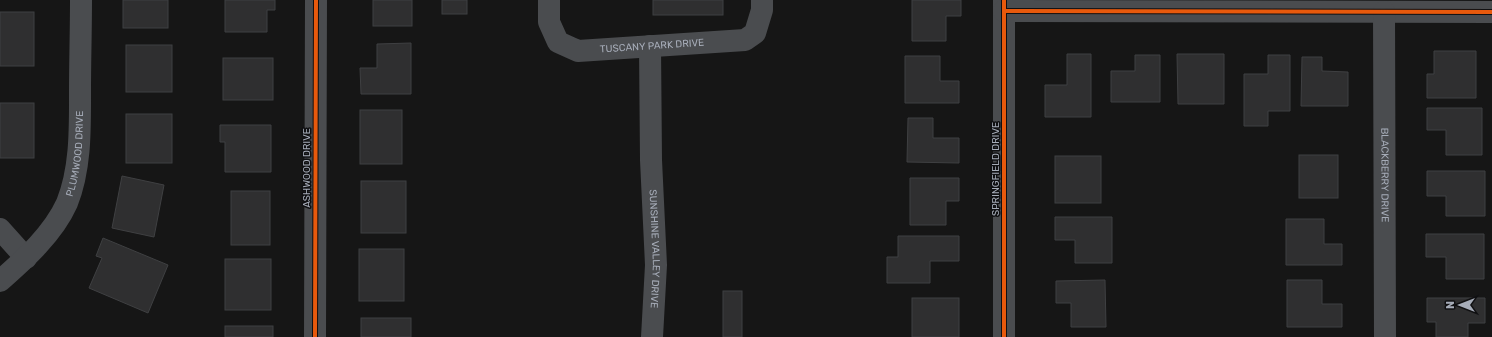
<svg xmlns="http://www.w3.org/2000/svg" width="1492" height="337" viewBox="0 0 1492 337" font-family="Rubik,sans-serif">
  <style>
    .building { fill: #2f2f30; stroke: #3f4042 }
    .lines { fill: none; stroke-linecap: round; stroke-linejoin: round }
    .street { stroke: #4a4c4f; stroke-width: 22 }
    .cycleway-casing { stroke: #101012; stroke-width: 6 }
    .cycleway { stroke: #e8590c; stroke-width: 4 }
    .labels { text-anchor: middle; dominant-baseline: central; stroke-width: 3; stroke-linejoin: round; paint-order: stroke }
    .street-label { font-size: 10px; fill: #a6acb8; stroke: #101012 }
  </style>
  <rect width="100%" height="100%" fill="#161616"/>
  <g class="building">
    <rect x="123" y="0" width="45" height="28"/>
    <path d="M225,0H275V10H267V32H225Z"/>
    <rect x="373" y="0" width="39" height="26"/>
    <rect x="442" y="0" width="25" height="14"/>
    <rect x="653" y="0" width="70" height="15"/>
    <path d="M912,0H961V16H946V41H912Z"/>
    <rect x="0" y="12" width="34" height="54"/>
    <path d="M411,43V94H361L360,68H377V44Z"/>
    <rect x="126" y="45" width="46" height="47"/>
    <path d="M1434,51H1476V98H1427V74H1434Z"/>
    <path d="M1067,54H1091V117H1045V85H1067Z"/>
    <path d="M1177,54H1224V104H1178Z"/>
    <path d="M1135,55H1160V102H1111V71H1135Z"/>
    <path d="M1268,55H1290V111H1268V126H1244V74H1268Z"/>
    <path d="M905,56H940V81H959V103H905Z"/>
    <path d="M1302,57H1322V71L1348,72V106H1301Z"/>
    <rect x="223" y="58" width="50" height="42"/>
    <rect x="0" y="103" width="34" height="55"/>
    <path d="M1427,108H1482V155H1446V130H1427Z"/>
    <rect x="360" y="110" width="42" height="54"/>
    <rect x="126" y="114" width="46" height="49"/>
    <path d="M908,118H933V138H959V163L907,162Z"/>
    <path d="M220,125H271V172H225V142H220Z"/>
    <rect x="1299" y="155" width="39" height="43"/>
    <rect x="1055" y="156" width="46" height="47"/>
    <path d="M1427,171H1485V216H1446V196H1427Z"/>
    <path d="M122,176L164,185L154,237L112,228Z"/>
    <path d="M910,178H959V201H946V225H910Z"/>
    <rect x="361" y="181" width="45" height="52"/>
    <rect x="231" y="191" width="39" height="54"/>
    <path d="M1055,217H1112V263H1075V240H1055Z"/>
    <path d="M1286,219H1324V244H1342V265H1286Z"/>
    <path d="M1426,234H1484V279H1446V257H1426Z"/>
    <path d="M898,236H959V261H930V283H887V257H898Z"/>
    <path d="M103,238L168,265L148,313L89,288L102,258L96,256Z"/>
    <rect x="359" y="249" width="45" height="52"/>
    <rect x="225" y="259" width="46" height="51"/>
    <path d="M1105,280L1106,327H1071V303H1056V281Z"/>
    <path d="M1287,280H1322V304H1342V327H1287Z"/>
    <rect x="723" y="291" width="19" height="46"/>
    <rect x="912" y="298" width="47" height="39"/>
    <path d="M1427,298H1485V323H1468V337H1436V322H1427Z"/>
    <rect x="361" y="318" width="50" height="19"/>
    <rect x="225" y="326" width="48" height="11"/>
  </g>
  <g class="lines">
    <g class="street">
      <path id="s1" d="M549,0V22L558,42L578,51L745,40L755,33L762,10V0"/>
      <path d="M1004,0V337"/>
      <path d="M1004,11L1492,12"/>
      <path id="s2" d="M1384,12L1385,337"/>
      <path id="s3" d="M650,46L651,160L656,265L652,337"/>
      <path d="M0,229L26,258"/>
      <path id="s4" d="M0,281C25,259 53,234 67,203C81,168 80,128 80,91C80,61 81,30 81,0"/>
      <path d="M315,337L316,0"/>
    </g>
    <g class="cycleway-casing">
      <g id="cycleway">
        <path d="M1004,0V337"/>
        <path d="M1004,11L1492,12"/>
        <path d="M315,337L316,0"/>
      </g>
    </g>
    <use href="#cycleway" class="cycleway"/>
  </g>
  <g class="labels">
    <g class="street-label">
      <text stroke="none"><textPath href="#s1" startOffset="140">TUSCANY PARK DRIVE</textPath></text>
      <text stroke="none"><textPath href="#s4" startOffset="154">PLUMWOOD DRIVE</textPath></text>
      <text transform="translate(307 168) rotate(-90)">ASHWOOD DRIVE</text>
      <text transform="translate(996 169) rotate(-90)">SPRINGFIELD DRIVE</text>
      <text stroke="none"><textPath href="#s2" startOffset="163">BLACKBERRY DRIVE</textPath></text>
      <text stroke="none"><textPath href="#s3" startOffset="203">SUNSHINE VALLEY DRIVE</textPath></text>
    </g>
  </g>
  <g transform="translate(1460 305) rotate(270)" stroke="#101012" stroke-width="3" paint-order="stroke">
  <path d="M0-3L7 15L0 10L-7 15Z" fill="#a6acb8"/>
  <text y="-6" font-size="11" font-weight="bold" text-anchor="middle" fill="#a6acb8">N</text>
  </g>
</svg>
